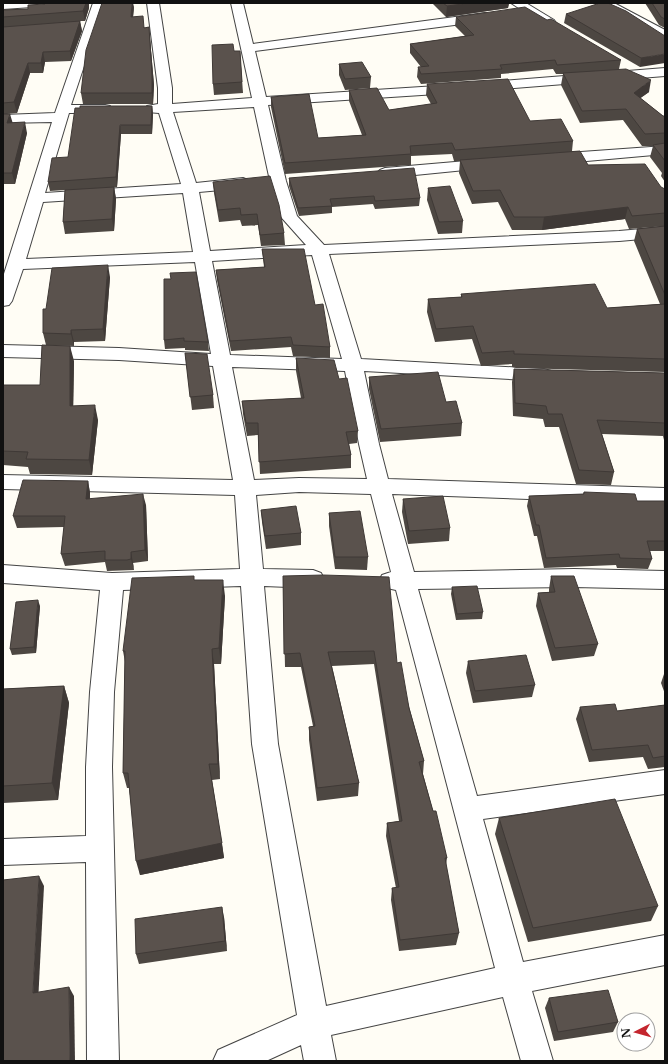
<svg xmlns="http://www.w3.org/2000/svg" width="668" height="1064" viewBox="0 0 668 1064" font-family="'Libre Baskerville',serif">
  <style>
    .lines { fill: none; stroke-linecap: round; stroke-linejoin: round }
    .street-casing { stroke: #444; stroke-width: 2 }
    .street { fill: #fff; fill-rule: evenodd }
    .wall { fill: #4d4742 }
    .shaded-wall { fill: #3f3936 }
    .building { fill: #5a524d; stroke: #3f3936 }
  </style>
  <rect width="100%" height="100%" fill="#fffdf5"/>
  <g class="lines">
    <g class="street-casing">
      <g id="street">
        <path d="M3,3H38L36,6L32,7L3,9Z"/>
        <path d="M93,3H105L71,105H105L110,106L112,109L110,112L105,113H69L45,193L181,184L159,113L147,112L145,109L147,106L158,104V88L147,3H159L172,88V104L252,98L231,3H243L253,44L485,13L489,14L491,17L489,20L485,21L255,51L266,97L437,86L665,68V76L437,94L268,105L286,181L297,216L324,245L619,231L665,227V237L619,241L329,254L361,359L544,369L551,371L554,375L551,379L544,381L364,371L379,444L388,479L665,488V504L392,494L414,572L574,569L665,571V589L574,587L418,589L477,796L665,770V794L483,819L523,962L665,935V965L532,991L553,1061H521L503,997L331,1035L336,1061H304L301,1045L266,1061H213L218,1050L297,1015L252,744L241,586L123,590L114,692L112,767L119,1061H87L86,862L3,865V839L86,836V767L90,692L100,590L3,583V565L112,573L240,569L235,495L3,489V475L233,480L213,366L119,360L3,357V345L119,348L211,354L195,262L23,269L12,301L9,305L3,306V277L52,122L3,123V115L55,113ZM254,107L270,181L281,217L306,245L210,251L199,192L243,188L248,186L251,183L248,180L243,178L196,183L173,112ZM183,193L193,252L26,259L43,202ZM312,255L342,359L230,355L212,261ZM232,367L345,371L359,444L367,479L299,478L254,480ZM299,492L371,494L391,572L382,575L379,581L382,587L396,590L495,968L326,1006L278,744L264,586L313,588L321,585L324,579L321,573L313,570L263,569L256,495Z"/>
        <path d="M511,3H526L554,20L556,23L554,26H546Z"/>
        <path d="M599,3H614L665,30V39L601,6Z"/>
        <path d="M665,146V154L553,164L548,162L545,159L548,156L553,154Z"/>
        <path d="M490,159L495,161L498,164L495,167L385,178L380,176L377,173L380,170L385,168Z"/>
      </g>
    </g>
    <use href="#street" class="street"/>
  </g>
  <g class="wall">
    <path d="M45,3H89V8L85,21H80L82,31L71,61L45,62L43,73H30L17,113L7,114L12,123L27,133L15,184H3V27L65,22L3,27V10L28,9L45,4Z"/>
    <path d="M432,3H509L508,8L446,17Z"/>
    <path d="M645,3H665V28L659,25Z"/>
    <path d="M134,7L133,17L145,28L149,27L154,85L153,104H83L81,93Z"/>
    <path d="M566,14L665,36L640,67L564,23Z"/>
    <path d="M456,17L547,20L621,60L619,69L649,92L640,98L663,116H665V182L661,176L662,173L650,157L653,146H642L623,120L580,123L561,85L563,74H556L553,69L501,74V78L421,84L417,77L418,67H421L410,53V44L465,36L455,26Z"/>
    <path d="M234,51H240L243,93L214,95L213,84Z"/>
    <path d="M339,64L371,77L370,88L345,90L339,75Z"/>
    <path d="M427,84L530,121L573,141L572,151L588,165L665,189V226L629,229L625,219L542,230H512L498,202L472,204L459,173L460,161H454L452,154L411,156V165L285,174L271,107V97L318,138L362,135L349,101V90L389,110L431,104L426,95Z"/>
    <path d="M152,106L153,114L152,134H121L117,187H114L116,199L114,231L65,234L63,222L65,190L50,191L48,182L68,157Z"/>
    <path d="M289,178L420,198L419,206L375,209L373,204L332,207V213L299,216L289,186Z"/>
    <path d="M213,182L284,233L285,245L261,246L258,225L242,226L240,220L219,222L214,193Z"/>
    <path d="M428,188L463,221L462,233L438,234L427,200Z"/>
    <path d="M665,226V372L516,368L512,367V364L481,366L472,339L435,342L427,312L428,299L461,297V294L607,308L660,304L634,241L637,229Z"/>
    <path d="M262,249L315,305L330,347V358L293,356L291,347L231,351L217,280L216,270L264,267Z"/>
    <path d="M110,277L105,341L74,342V346L46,345L43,333L46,309Z"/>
    <path d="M171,279L208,342L209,351L185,350V348L165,349L164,340Z"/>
    <path d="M185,353L213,395L214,408L192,410Z"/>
    <path d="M296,358L339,379L358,431L357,443L349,444L351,455V468L260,474L258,435L247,436L243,414L242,401L301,398L296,371Z"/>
    <path d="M74,361L73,406L98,420L92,475L30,474L28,467L3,465V385H40Z"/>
    <path d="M514,369L665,373V444L663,436L602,434L614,472L611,485L576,484L559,427H545L543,419L513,416L512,382Z"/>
    <path d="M369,377L446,402L462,423L461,436L380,442L369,389Z"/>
    <path d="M88,481L90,493V499L146,505L148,561L133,563L134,570L107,571L105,562L65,566L61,554L64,527L17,528L13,516Z"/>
    <path d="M584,492L637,501H665V551H650L652,559L648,569L617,568L616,565L544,568L537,536H534L527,506L529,496L583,494Z"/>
    <path d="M403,499L450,528L449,541L408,544L402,512Z"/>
    <path d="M261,510L301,533V545L266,549L262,522Z"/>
    <path d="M329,513L368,557L367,570L335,569L329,526Z"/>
    <path d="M283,576L397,663L424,761L423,774L433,811L447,858L446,865L459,933L456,945L399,951L391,900L392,888H396L386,836L387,823L399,821L374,664L332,666L359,783L358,796L317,801L309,740V727L313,726L301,667H285Z"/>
    <path d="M551,576L598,644L594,656L552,661L536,606L538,593L549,592V589Z"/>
    <path d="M195,580L225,596L221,664H214L220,779L212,780L224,858L140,875L129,788H127L123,773L125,662L123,651Z"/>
    <path d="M452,587L483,612L482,619L456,620L451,594Z"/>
    <path d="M40,606L36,653L12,655L10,649Z"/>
    <path d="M468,661L535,685L532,697L473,703L466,673Z"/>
    <path d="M665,671V694L661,683Z"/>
    <path d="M64,686L69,703L58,800L3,803V689Z"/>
    <path d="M665,705V767L648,769L643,757L589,762L576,719L580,707L617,711Z"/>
    <path d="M499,818L658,906L651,921L528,942L495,834Z"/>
    <path d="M224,917L227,951L139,964L136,954Z"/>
    <path d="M549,998L618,1022L613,1032L554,1041L545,1008Z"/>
  </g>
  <g class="shaded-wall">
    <path d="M86,3H89V8L85,21L83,11Z"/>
    <path d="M132,3H133L134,7L132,27L131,17Z"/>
    <path d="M470,3H509L508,8L446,17L447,6Z"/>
    <path d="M80,21L82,31L71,61L70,51Z"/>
    <path d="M149,27L154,85L153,104L152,93Z"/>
    <path d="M43,52L45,62L43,73L41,63Z"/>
    <path d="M665,54V63L640,67L641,58Z"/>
    <path d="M28,63L30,73L17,113L14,102Z"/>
    <path d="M651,80L649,92L631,105L634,93Z"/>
    <path d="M152,106L153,114L152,134L151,125Z"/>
    <path d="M10,114L13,124L7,123Z"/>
    <path d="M25,122L27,133L15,184L12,173Z"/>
    <path d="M120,125L121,134L117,187L116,177Z"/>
    <path d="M114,187L116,199L114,231L112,219Z"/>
    <path d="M628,207L625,219L542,230L544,217Z"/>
    <path d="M108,265L110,277L105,341L103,329Z"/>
    <path d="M71,330L74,342V346L71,334Z"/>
    <path d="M70,346L74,361L73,421L70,406Z"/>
    <path d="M95,405L98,420L92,475L89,460Z"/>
    <path d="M88,481L90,493L89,511L86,499Z"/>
    <path d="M143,494L146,505L148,561L145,550Z"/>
    <path d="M131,552L133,563L134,570L131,559Z"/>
    <path d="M223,580L225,596L221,664L219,648Z"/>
    <path d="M38,600L40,606L36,653L34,647Z"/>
    <path d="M212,649L214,664L220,779L218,764Z"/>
    <path d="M64,686L69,703L58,800L52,783Z"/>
    <path d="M222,843L224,858L140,875L136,861Z"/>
    <path d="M39,876L44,886L38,1003L33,993Z"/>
    <path d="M222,907L224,917L227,951L225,941Z"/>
    <path d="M69,987L74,996L75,1061H70Z"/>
  </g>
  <g class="building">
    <path d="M45,3H86L83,11L3,17V10L28,9V5L45,4Z"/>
    <path d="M102,3H132L131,17L143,16L144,28L149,27L152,75V93H81L86,50Z"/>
    <path d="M443,3H470L447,6Z"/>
    <path d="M600,3H608L626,11L665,36V54L641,58L566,14Z"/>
    <path d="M652,3H665V19L661,17Z"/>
    <path d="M525,7L547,20L551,19L621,60L557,65L555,60L500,65L502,69L421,74L418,67L429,66L410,44L474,35L456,17Z"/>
    <path d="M80,21L70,51L43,52L41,63H28L14,102L3,103V27Z"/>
    <path d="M233,44L234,51H240L242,82L213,84L212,45Z"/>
    <path d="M362,62L371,77L345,79L339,64Z"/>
    <path d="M626,69L651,80L634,93L663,116H665V133L645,134L626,109L582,111L563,73Z"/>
    <path d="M508,79L530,121L561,119L573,141L455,150L452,143L410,146L411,154L285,163L271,97L309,94L318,138L366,135L349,90L377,88L389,110L437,103L427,84Z"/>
    <path d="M80,106H152L151,125H120L116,177L48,182L52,158L68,157L75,108H80Z"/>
    <path d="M3,114H10L7,123L25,122L12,173H3Z"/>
    <path d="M665,143V161L653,145Z"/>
    <path d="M580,151L588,165L645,164L661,187L665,189V213L632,216L628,207L544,217H514L500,190L473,191L460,160Z"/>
    <path d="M414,168L420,198L375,201L374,196L330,199L332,206L298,208L289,178Z"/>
    <path d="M270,176L279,205L284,233L260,235L257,214L241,215L240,208L218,210L213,182Z"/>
    <path d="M450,186L463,221L439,222L428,188Z"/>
    <path d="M114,187L112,219L63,222L65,190Z"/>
    <path d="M665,226V295L637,229Z"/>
    <path d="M262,249H304L315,305L323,304L330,347L293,345L291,337L230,341L216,270L265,267Z"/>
    <path d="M108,265L103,329L71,330V334L43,333V309H46L52,268Z"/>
    <path d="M196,272L208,342L184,341V338L164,340V279H171L170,273Z"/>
    <path d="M595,284L607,308L665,304V359L518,354H514V351L482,353L473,326L436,329L428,299L462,297L461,294Z"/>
    <path d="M42,345L70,346V406L95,405L89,460L26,459L28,452L3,451V385H40Z"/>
    <path d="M185,353L207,354L213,395L190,397Z"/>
    <path d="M296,358L334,360L339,379L347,378L358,431L346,432L351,455L259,462L258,423H246L242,401L304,398Z"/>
    <path d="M514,369L665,373V423L597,420L614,472L579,470L562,414H548L546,406L515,403Z"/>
    <path d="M438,372L446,402L456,401L462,423L381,429L369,377Z"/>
    <path d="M23,480L88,481L86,499L143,494L145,550L131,552V559L127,560H105V551L61,554L65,516H13Z"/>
    <path d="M584,492L635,494L637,501H665V541H647L652,559L620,558L619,554L546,558L539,525H536L529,496L584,494Z"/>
    <path d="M443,496L450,528L409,531L403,499Z"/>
    <path d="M296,506L301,533L265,536L261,510Z"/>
    <path d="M360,511L368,557H335L329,513Z"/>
    <path d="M323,575L389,577L397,663L401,662L409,708L424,761L419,762L433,811H436L447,858H445L459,933L400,940L392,888L399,887L387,823L402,821L374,651L328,652L359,783L317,788L309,727L315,726L300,653L284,654L283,576Z"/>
    <path d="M194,576V580H223L219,648L212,649L218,764H209L222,843L136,861L128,773H123L125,651H123L132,578Z"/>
    <path d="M551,576H574L598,644L555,648L538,593L555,592Z"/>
    <path d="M477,586L483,612L457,614L452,587Z"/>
    <path d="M38,600L34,647L10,649L16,602Z"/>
    <path d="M526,655L535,685L475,691L468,661Z"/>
    <path d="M64,686L52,783L3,786V689Z"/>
    <path d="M615,704L617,711L665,705V756L653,758L648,745L592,750L580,707Z"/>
    <path d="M615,799L658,906L533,928L499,818Z"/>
    <path d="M39,876L33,993L69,987L70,1061H3V880Z"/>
    <path d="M222,907L225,941L136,954L135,919Z"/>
    <path d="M608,990L618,1022L558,1032L549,998Z"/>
  </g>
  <rect width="668" height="1064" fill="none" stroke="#111111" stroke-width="8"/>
  <g transform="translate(636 1032) rotate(264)"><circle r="19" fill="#ffffff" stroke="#a0a0a0"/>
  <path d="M0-3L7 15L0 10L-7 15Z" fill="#c4262e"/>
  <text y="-6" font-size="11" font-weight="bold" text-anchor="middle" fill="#111111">N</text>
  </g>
</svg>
